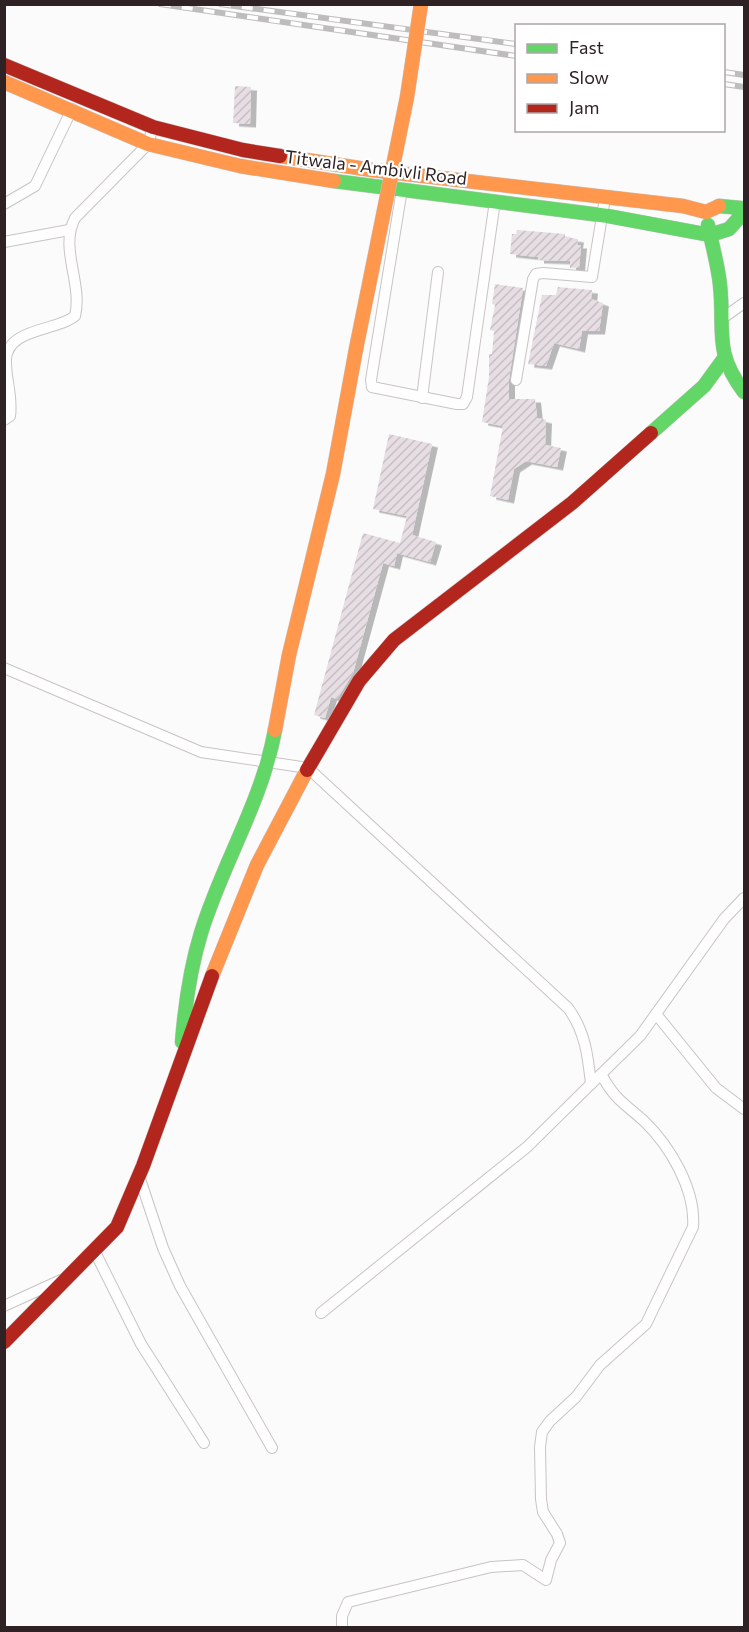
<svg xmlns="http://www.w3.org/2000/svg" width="749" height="1632" viewBox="0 0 749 1632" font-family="Commissioner,sans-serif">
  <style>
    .building { fill: url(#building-hatch); filter: url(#shadow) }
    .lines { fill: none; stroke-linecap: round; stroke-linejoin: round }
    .street-casing { stroke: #c9c3c4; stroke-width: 12 }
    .fast-casing { stroke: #c9c3c4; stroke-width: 15 }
    .slow-casing { stroke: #c9c3c4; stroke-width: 15 }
    .jam-casing { stroke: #c9c3c4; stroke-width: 15 }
    .street { stroke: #fefefe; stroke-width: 10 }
    .fast { stroke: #63d668; stroke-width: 14 }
    .slow { stroke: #ff974d; stroke-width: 14 }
    .jam { stroke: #b3261e; stroke-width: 14 }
    .rail-casing { stroke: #bebcbd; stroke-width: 6 }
    .rail { stroke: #fff; stroke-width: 4; stroke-dasharray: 11; stroke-linecap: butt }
    .slow-bridge-casing { stroke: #c9c3c4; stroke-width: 15; stroke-linecap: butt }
    .slow-bridge { stroke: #ff974d; stroke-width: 14 }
    .labels { text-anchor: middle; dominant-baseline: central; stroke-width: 4.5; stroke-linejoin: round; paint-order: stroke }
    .street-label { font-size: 18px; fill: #2f2225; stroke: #fff }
  </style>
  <defs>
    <pattern id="building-hatch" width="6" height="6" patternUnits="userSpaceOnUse" patternTransform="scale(1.5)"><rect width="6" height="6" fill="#e7dee3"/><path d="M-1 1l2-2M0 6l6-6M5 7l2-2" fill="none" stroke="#c6bec3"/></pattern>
    <filter id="shadow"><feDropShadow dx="6" dy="3.5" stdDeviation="0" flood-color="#0004"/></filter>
  </defs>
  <rect width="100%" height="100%" fill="#fbfbfb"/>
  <g class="building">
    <path d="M235,86L251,87L250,124L233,123Z"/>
    <path d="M517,230L565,234V237L578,239L577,245H581L579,268H570V261L538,260V257L510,254L512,234H516Z"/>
    <path d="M495,284L523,288L509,379V399H535L537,418L546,420L545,445L561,448L557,467L526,461L514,469L508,500L490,496L503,426L482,422L489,377V354H492L494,331L490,330L495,305L492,304Z"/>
    <path d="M558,287L592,290L591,299L603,303L599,331H582L579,349L554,343L546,366L528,364L542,295H556Z"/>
    <path d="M389,434L432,444L412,535L436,542L430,562L397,553L394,566L383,563L353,673L337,699L331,697L325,718L314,715L363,533L400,543L407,516L373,509Z"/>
  </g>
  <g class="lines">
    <g class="street-casing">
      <g id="street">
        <path d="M402,189L371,380L372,387L457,404H463L467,397L495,201"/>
        <path d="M4,204L35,186L72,109"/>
        <path d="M4,242L69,230"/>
        <path d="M720,320L744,303"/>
        <path d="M516,380L533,279L536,274L543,273L592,277L605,198"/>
        <path d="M422,398L438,272"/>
        <path d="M4,420L10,416C13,396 5,378 6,359C8,328 57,331 75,316C83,283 59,249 75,218L148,144L153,127"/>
        <path d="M4,668L201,752L308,768L568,1008C585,1031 588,1056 591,1084"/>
        <path d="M656,1014L716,1088L744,1109"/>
        <path d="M139,1176L163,1248L180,1286L272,1448"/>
        <path d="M95,1252L141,1344L204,1443"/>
        <path d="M4,1306L61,1280"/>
        <path d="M321,1313L527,1147L591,1084L640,1036L724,919L744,898"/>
        <path d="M342,1628V1616L348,1602L491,1567L523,1565L546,1580L551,1560L560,1543L557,1534L543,1512L541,1499L540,1447L542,1432L550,1421L576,1397L600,1365L646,1324L693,1227C696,1190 670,1146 644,1121C623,1102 616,1101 601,1074"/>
      </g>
    </g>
    <g class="fast-casing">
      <g id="fast">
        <path d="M334,181L608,216L710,235L729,229L738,219L741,208L719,206"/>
        <path d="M708,225C712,245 718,265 720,285C725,331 713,351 744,392"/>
        <path d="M651,433L704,386L723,360"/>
        <path d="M182,1042C185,1005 190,969 201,933C222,864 262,802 275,730"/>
      </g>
    </g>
    <g class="slow-casing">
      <g id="slow">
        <path d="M4,82L148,144L240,166L334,181"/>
        <path d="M280,156L372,170L683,206L706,212L719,206"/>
        <path d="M275,730L289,655L333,474L356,349"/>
        <path d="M212,976L257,865L307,770"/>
      </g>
    </g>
    <g class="jam-casing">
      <g id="jam">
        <path d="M4,65L153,127L243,150L280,156"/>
        <path d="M307,770L359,681L394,640L572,503L651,433"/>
        <path d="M4,1342L117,1227L143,1166L212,976"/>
      </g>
    </g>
    <use href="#street" class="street"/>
    <use href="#fast" class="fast"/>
    <use href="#slow" class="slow"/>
    <use href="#jam" class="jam"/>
    <g class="rail-casing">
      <g id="rail">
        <path d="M160,4L516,56"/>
        <path d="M220,4L516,44"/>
        <path d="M724,72L744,75"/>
        <path d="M724,84L744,87"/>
      </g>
    </g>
    <use href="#rail" class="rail"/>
    <g class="slow-bridge-casing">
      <path id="slow-bridge" d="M356,349L407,97L421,4"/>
    </g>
    <use href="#slow-bridge" class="slow-bridge"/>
  </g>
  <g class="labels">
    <g class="street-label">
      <text transform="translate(376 167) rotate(7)">Titwala - Ambivli Road</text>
    </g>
  </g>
  <rect width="749" height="1632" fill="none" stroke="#2f2225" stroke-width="12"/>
  <rect x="515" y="24" width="210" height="108" fill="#ffffff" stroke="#aca7a8" stroke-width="1.5"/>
  <rect x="527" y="44" width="30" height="9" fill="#63d668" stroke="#aca7a8" stroke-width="1.5"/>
  <text x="569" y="54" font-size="18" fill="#2f2225">Fast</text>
  <rect x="527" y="74" width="30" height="9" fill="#ff974d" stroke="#aca7a8" stroke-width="1.5"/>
  <text x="569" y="84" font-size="18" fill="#2f2225">Slow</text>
  <rect x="527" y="104" width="30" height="9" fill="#b3261e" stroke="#aca7a8" stroke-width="1.5"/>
  <text x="569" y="114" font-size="18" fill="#2f2225">Jam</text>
</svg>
